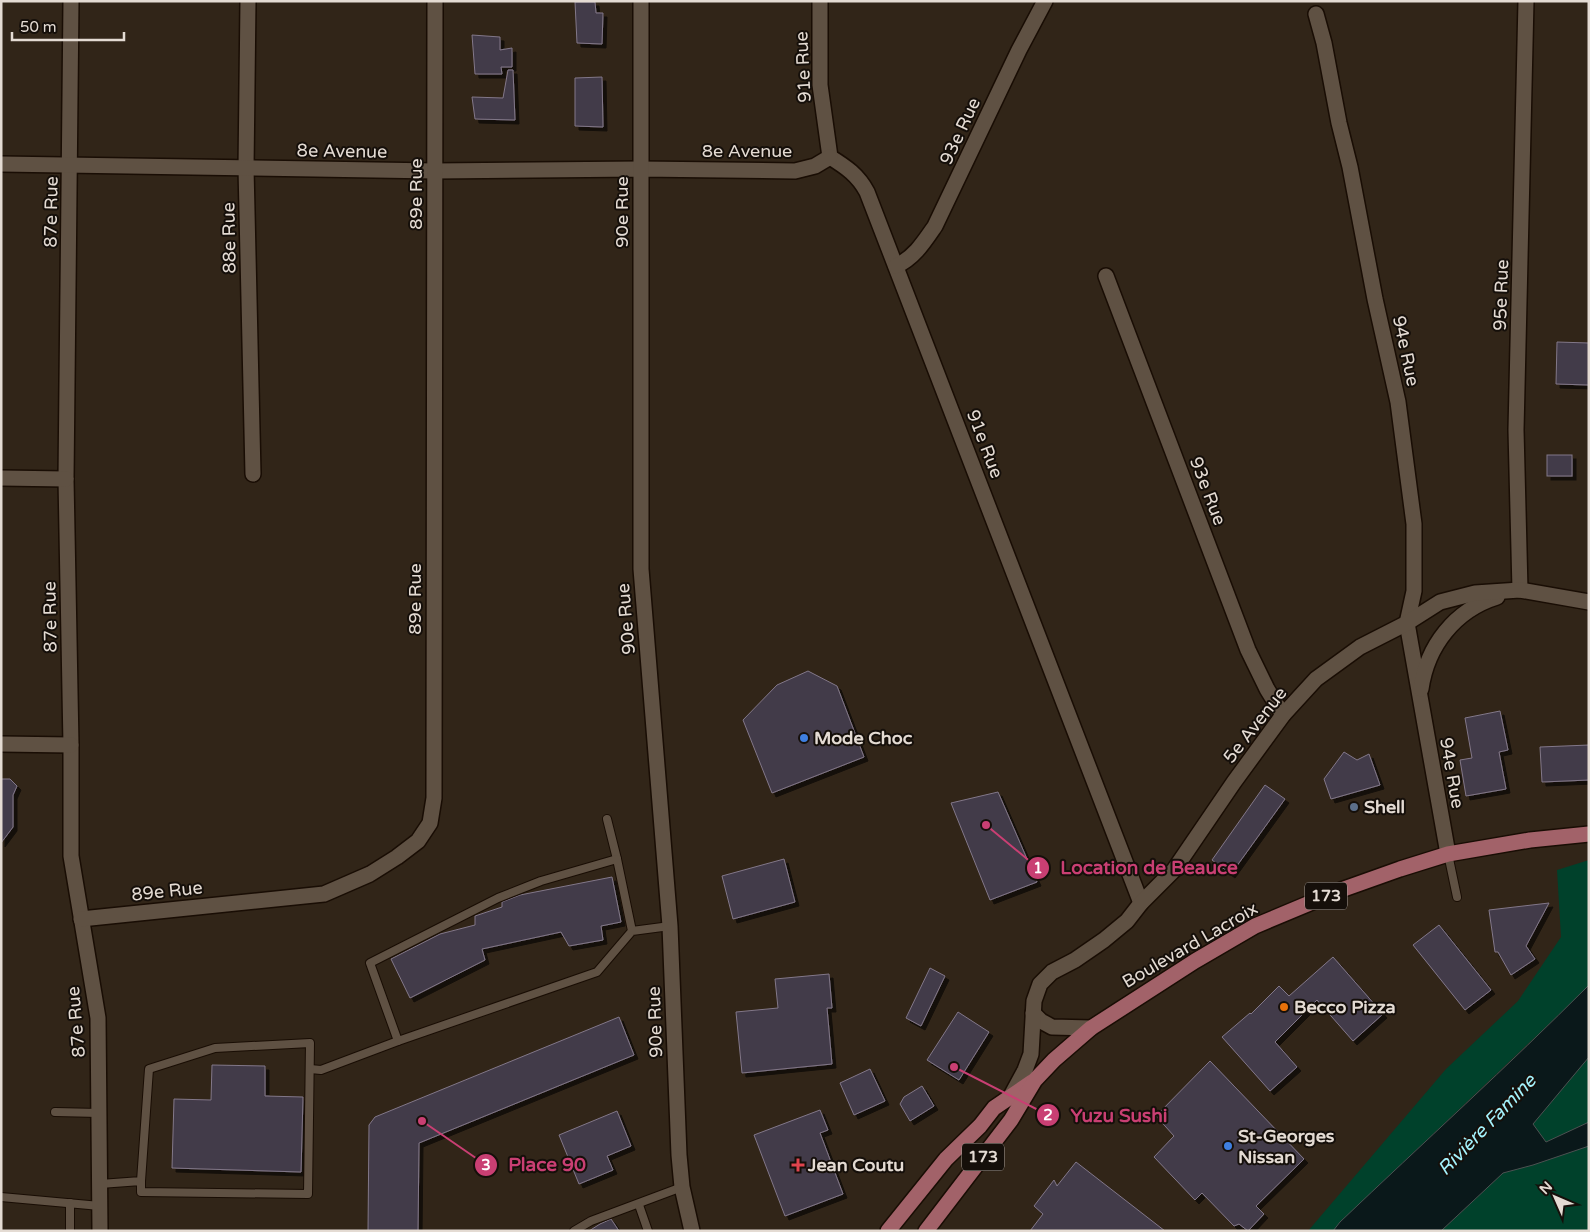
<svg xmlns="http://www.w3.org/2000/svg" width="1590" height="1232" viewBox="0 0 1590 1232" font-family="'Varela Round',sans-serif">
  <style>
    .green { fill: #00412b }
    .water { fill: #0a181a; stroke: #4b5252 }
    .building { fill: #433a49; stroke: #827889; filter: url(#shadow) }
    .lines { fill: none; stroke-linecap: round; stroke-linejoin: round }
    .service-casing { stroke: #190d04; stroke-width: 10 }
    .minor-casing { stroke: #190d04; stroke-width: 18 }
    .tertiary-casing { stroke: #190d04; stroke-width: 18 }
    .primary-casing { stroke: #190d04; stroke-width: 18 }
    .service { stroke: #5f5143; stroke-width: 8 }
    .minor { stroke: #5f5143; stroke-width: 15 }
    .tertiary { stroke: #5f5143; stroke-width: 15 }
    .primary { stroke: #a26269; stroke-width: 15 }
    .shop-dot { fill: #3f7fe0; stroke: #150f0a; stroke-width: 2 }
    .service-dot { fill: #5c6f8a; stroke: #150f0a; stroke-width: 2 }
    .food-dot { fill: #e8710a; stroke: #150f0a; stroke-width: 2 }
    .health-dot { fill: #e0444e; stroke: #150f0a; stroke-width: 2 }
    .labels { text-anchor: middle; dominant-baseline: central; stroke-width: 4; stroke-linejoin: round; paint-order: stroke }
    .shield { fill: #150f0a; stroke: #a69e97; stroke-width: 1 }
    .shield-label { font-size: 16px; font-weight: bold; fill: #e4dbd3 }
    .street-label { font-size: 18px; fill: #e4dbd3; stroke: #150f0a }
    .poi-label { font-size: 18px; font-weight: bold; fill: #e4dbd3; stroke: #150f0a; text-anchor: start }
    .water-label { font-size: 19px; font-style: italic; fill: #a4f2fc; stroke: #150f0a }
    .leader { fill: none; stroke: #c93f73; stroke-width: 2 }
    .callout-dot { fill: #c93f73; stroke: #150f0a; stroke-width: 2 }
    .mark-label { font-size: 15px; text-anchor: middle; font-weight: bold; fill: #fff }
    .callout-label { font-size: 19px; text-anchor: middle; font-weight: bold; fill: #c93f73; stroke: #150f0a; stroke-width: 4; stroke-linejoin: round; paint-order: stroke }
  </style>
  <defs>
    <filter id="shadow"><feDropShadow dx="4" dy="4" stdDeviation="0" flood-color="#0009"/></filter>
  </defs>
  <rect width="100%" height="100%" fill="#312518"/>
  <g class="green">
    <path d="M1589,860V986L1409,1157L1342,1231H1308L1446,1069L1518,1001L1561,937L1557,870Z"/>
    <path d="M1589,1057V1122L1546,1142L1533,1124Z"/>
    <path d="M1589,1146V1231H1441L1503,1173L1533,1165Z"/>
  </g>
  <path class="water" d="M1589,985V1057L1533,1124L1546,1142L1589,1122V1146L1533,1165L1503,1173L1441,1231H1333L1340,1222C1423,1143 1508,1066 1589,985Z"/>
  <g class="building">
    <path d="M575,2H595L596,13H603L602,44L577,43Z"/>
    <path d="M472,35L500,37V50L512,48V67H501L502,74H475Z"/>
    <path d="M508,70H513L515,120L475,119L472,97L503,98Z"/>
    <path d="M602,77L603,127L575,126V78Z"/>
    <path d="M1557,342L1589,343V385L1556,384Z"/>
    <rect x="1547" y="455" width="25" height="21"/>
    <path d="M808,671L837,686L864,757L772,793L743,720L777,685Z"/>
    <path d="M1500,711L1508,750L1499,752L1506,789L1466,796L1460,760L1472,758L1465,718Z"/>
    <path d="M1589,745V780L1542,782L1540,747Z"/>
    <path d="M1344,752L1357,760L1369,754L1380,785L1331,799L1324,779Z"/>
    <path d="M1,779H10L17,786L13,795V827L1,843Z"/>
    <path d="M1265,785L1285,799L1231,874L1212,860Z"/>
    <path d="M998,792L1037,882L990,900L951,803Z"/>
    <path d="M784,859L795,902L733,919L722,876Z"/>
    <path d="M612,877L621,922L601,926L603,940L569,946L561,932L482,949L485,960L410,998L391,959L440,934L475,925V916L502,907V902L520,895Z"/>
    <path d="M1549,903L1526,946L1535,959L1511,975L1498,952H1495L1489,910Z"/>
    <path d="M1439,925L1491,990L1465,1010L1413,945Z"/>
    <path d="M1333,957L1383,1014L1353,1041L1317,1000L1275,1042L1297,1067L1270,1091L1222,1037L1250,1013L1251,1014L1279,986L1289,996Z"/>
    <path d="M930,968L945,976L921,1026L906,1018Z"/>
    <path d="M829,974L832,1008H827L832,1064L742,1073L736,1012L778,1008L775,979Z"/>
    <path d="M958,1012L989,1032L959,1080L927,1060Z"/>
    <path d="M619,1017L634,1055L419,1143L418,1231H368L369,1125L375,1117Z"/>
    <path d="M1210,1061L1304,1159L1256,1206L1264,1214L1248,1231L1239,1224L1234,1226L1202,1193L1195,1200L1154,1157L1174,1136L1156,1116Z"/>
    <path d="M212,1065L265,1066V1096L303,1097L301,1172L172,1168L174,1099L211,1100Z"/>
    <path d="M870,1069L885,1101L854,1115L840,1083Z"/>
    <path d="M922,1086L934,1106L910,1121L900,1104L904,1097Z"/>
    <path d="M820,1110L828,1130L820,1133L843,1194L785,1216L754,1135Z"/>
    <path d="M617,1111L631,1146L607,1156L613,1170L579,1184L559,1135Z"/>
    <path d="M1076,1162L1165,1231H1030L1043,1214L1034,1206L1054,1180L1057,1186Z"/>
    <path d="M611,1219L619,1231H589L600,1224Z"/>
  </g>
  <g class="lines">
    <g class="service-casing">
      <g id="service">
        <path d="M607,819L617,859"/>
        <path d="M1448,854L1457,897"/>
        <path d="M632,931L597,972L398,1041L370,963L498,898L541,881L617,859L632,931L670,926"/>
        <path d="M310,1069L321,1070L398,1041"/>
        <path d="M55,1112L99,1113"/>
        <path d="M100,1184L141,1181L149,1069L215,1048L310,1043L308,1194L141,1192V1181"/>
        <path d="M1,1197L100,1206"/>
        <path d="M70,1203V1231"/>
        <path d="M639,1205L648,1231"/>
        <path d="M574,1231L591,1221L682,1187"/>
      </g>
    </g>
    <g class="minor-casing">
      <g id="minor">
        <path d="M71,1L66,479L71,745V856L98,1018L100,1231"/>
        <path d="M248,1L246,168L253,474"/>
        <path d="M820,1V85L830,157C846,167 858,175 867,192L1141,903"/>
        <path d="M1316,14L1324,43L1339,123L1350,167L1375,299L1398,402L1414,524V591L1407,623L1448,854"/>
        <path d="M1,164L435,171L640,169L795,171L815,166L830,157"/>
        <path d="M896,266C914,258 924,242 935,226L1019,50L1045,1"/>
        <path d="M1106,276L1248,650L1267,689L1283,715"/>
        <path d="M1,478L66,479"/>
        <path d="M1520,590L1516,430L1526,1"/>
        <path d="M1421,689C1427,646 1455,610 1497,597"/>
        <path d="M1,744L71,745"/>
        <path d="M81,919L324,894L370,874L397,857L418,841L430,823L434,798L435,1"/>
        <path d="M1033,1013L1041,1021L1052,1027L1091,1028"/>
        <path d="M1012,1094L1025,1070L1031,1054L1034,1001L1040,984L1052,972L1075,960L1104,940L1127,921L1141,903L1174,870L1234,782L1283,715L1316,679L1360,647L1407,623L1440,602L1475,593L1520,590L1589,602"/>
      </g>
    </g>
    <g class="tertiary-casing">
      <path id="tertiary" d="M641,1V569L670,926L679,1155L682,1187L692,1231"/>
    </g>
    <g class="primary-casing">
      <g id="primary">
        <path d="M888,1231L946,1159L980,1126L994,1108L1032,1082"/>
        <path d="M926,1231L1011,1120L1035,1080L1054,1060L1091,1028L1195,961L1255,926L1341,890L1400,869L1448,854L1530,840L1589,834"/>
      </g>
    </g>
    <use href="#service" class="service"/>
    <use href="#minor" class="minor"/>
    <use href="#tertiary" class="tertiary"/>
    <use href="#primary" class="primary"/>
  </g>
  <g class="shop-dot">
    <circle cx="804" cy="738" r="5"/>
    <circle cx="1228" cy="1146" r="5"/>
  </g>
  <circle class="service-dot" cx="1354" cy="807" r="5"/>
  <circle class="food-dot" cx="1284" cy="1007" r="5"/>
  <path class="health-dot" d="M795.5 1157.5h5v5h5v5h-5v5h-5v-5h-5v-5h5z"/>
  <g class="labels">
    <g class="shield">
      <rect x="1305" y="882.5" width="42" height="27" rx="4"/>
      <rect x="962" y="1143.5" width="42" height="27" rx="4"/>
    </g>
    <g class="shield-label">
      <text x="1326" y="896">173</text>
      <text x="983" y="1157">173</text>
    </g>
    <g class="street-label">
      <text transform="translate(803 67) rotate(-93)">91e Rue</text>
      <text transform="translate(960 131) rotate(-65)">93e Rue</text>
      <text transform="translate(342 151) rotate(1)">8e Avenue</text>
      <text x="747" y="151">8e Avenue</text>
      <text transform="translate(416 194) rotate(-90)">89e Rue</text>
      <text transform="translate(51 212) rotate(-89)">87e Rue</text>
      <text transform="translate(622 212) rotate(-90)">90e Rue</text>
      <text transform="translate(229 238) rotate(-91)">88e Rue</text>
      <text transform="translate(1501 295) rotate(-88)">95e Rue</text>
      <text transform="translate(1406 351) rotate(78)">94e Rue</text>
      <text transform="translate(985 444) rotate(69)">91e Rue</text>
      <text transform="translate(1208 491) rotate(69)">93e Rue</text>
      <text transform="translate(415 599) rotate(-90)">89e Rue</text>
      <text transform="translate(50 617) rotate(-91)">87e Rue</text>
      <text transform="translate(626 619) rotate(-95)">90e Rue</text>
      <text transform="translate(1255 725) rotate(-52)">5e Avenue</text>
      <text transform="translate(1452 773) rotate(80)">94e Rue</text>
      <text transform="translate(167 891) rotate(-6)">89e Rue</text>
      <text transform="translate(1190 945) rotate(-30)">Boulevard Lacroix</text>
      <text transform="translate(76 1022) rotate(-95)">87e Rue</text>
      <text transform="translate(655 1022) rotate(-92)">90e Rue</text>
    </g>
    <g class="poi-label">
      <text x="814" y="738">Mode Choc</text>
      <text x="1364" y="807">Shell</text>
      <text x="1294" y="1007">Becco Pizza</text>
      <text x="1238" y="1136">St-Georges<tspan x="1238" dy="21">Nissan</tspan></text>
      <text x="808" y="1165">Jean Coutu</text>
    </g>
    <g class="water-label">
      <text transform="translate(1487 1125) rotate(-46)">Rivière Famine</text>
    </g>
  </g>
  <path class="leader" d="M986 825L1038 868M954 1067L1048 1115M422 1121L486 1165"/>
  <g class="callout-dot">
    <circle cx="986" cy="825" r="5"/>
    <circle cx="954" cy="1067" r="5"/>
    <circle cx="422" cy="1121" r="5"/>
    <circle cx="1038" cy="868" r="12"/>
    <circle cx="1048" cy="1115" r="12"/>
    <circle cx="486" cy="1165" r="12"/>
  </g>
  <g class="mark-label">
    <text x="1038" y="873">1</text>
    <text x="1048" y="1120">2</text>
    <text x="486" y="1170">3</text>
  </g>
  <g class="callout-label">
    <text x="1149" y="874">Location de Beauce</text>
    <text x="1119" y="1122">Yuzu Sushi</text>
    <text x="547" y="1171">Place 90</text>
  </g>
  <rect width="1590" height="1232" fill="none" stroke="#e4dbd3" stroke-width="5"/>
  <g transform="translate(1555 1197) rotate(315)" stroke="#150f0a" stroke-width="4" paint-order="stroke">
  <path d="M0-4L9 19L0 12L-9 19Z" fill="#e4dbd3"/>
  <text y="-8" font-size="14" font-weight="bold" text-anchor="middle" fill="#e4dbd3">N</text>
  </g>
  <path d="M12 32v8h112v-8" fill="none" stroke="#e4dbd3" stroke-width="2.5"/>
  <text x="20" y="32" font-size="15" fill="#e4dbd3" stroke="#150f0a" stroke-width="4" paint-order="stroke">50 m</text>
</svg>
